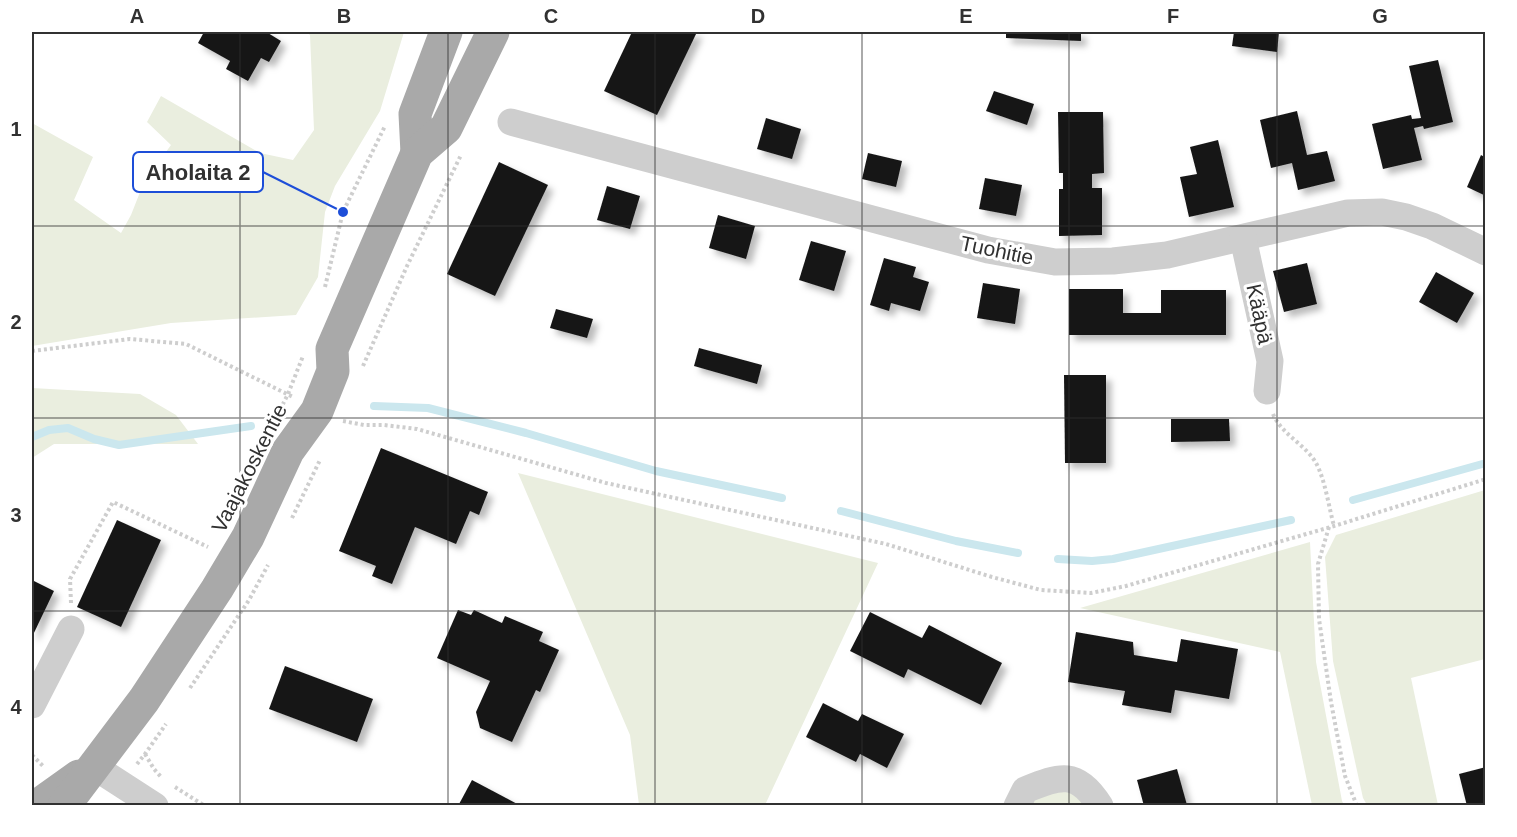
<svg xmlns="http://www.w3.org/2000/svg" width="1517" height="837" viewBox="0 0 1517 837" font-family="Arial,sans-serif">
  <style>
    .green { fill: #eaeedf }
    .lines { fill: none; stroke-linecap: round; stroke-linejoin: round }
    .stream { stroke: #cbe7ee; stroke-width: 8 }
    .building { fill: #181818; filter: url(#shadow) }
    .path { stroke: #cecece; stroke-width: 4; stroke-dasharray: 3 3; stroke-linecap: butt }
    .minor { stroke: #cecece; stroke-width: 27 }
    .major { stroke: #a9a9a9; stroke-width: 33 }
    .grid { fill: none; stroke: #313131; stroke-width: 1.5; stroke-opacity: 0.55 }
    .labels { text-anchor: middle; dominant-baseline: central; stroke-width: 6; stroke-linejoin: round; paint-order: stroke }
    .street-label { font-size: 21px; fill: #313131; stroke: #fff }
    .leader { fill: none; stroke: #1d4ed8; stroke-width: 2 }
    .callout-dot { fill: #1d4ed8; stroke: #fff; stroke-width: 2 }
    .callout { fill: #fff; stroke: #1d4ed8; stroke-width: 2 }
    .callout-label { font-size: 22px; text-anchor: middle; font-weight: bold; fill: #313131 }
    .neatline { fill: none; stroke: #313131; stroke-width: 2 }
    .grid-label { font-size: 20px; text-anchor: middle; font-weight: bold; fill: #313131 }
  </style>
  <defs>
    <filter id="shadow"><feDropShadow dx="5.5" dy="5.5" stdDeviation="3" flood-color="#0004"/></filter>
  </defs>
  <rect width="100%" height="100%" fill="#fff"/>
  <g class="green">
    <path d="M307,32H404L380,111L335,186L325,212L318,277L296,315L171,323L32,346V123L93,157L74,200L121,233L131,215L144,182L171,145L147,122L161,96L260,153L293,160L314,130L310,35Z"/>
    <path d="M32,388L140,394L176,415L198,444H54L32,458Z"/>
    <path d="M518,473L878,563L765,805H639L630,735Z"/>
    <path d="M1485,490V659L1411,678L1438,805H1367L1363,798L1333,661L1325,557L1336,535Z"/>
    <path d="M1310,542L1316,662L1342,801L1344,805H1312L1280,652L1080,608Z"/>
    <path d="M1071,791L1086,806H1030C1039,791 1056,792 1071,791Z"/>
  </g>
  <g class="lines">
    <g class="stream">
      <path d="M374,406L428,408L526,433L656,471L782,498"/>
      <path d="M32,437L49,430L68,428L94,439L119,445L251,426"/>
      <path d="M1353,500L1486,463"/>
      <path d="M841,511L956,541L1018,553"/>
      <path d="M1058,559L1092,561L1113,559L1291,520"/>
    </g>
  </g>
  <g class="building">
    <path d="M204,32H269L268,33L281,41L269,62L261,58L248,81L226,69L230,61L198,43Z"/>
    <path d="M632,32H697L657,115L604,91Z"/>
    <path d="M1006,32H1081V41L1006,38Z"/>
    <path d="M1234,32H1279L1277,52L1232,46Z"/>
    <path d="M1438,60L1453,122L1424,129L1423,126L1414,128L1422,160L1383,169L1372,124L1411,115L1412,119L1421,118L1409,66Z"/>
    <path d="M994,91L1034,104L1027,125L986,111Z"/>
    <path d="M1297,111L1307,155L1327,151L1335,181L1298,190L1292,163L1271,168L1260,120Z"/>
    <path d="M1058,112H1103L1104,173L1092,174V188H1102V235L1059,236V189H1063V173H1059Z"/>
    <path d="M766,118L801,129L792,159L757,149Z"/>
    <path d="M1218,140L1234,207L1189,217L1180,177L1197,174L1190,147Z"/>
    <path d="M868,153L902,161L896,187L862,179Z"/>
    <path d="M1481,155L1486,158V196L1467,187Z"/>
    <path d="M499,162L548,185L495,296L447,274Z"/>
    <path d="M985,178L1022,185L1016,216L979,209Z"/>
    <path d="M607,186L640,196L630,229L597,220Z"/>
    <path d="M718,215L755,226L746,259L709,248Z"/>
    <path d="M811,241L846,251L834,291L799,280Z"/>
    <path d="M884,258L916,267L913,277L929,282L920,311L891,303L889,311L870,305Z"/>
    <path d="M1307,263L1317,304L1284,312L1273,271Z"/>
    <path d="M1436,272L1474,293L1457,323L1419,302Z"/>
    <path d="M983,283L1020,289L1015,324L977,318Z"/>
    <path d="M1069,289H1123V313H1161V290H1226V335H1069Z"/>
    <path d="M556,309L593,319L587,338L550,328Z"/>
    <path d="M699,348L762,365L757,384L694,366Z"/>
    <path d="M1064,375H1106V463H1065Z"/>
    <path d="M1171,419H1229L1230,441L1171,442Z"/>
    <path d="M381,448L488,492L479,515L470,511L456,544L415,527L392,584L372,576L376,566L339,551Z"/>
    <path d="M117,520L161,540L121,627L77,607Z"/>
    <path d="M32,580L54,591L32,637Z"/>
    <path d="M458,610L471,615L474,610L502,623L505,616L543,632L539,641L559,650L540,692L536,690L512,742L480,728L476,712L490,681L437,658Z"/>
    <path d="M870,612L922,638L929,625L1002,663L981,705L908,669L904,678L850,651Z"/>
    <path d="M1076,632L1133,642L1134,655L1177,662L1181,639L1238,649L1229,699L1175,690L1171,713L1122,705L1125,691L1068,682Z"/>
    <path d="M285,666L373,699L357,742L269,709Z"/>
    <path d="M823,703L858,721L862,714L904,734L887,768L860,754L856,762L806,737Z"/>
    <path d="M1486,767V806H1467L1459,774Z"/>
    <path d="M1177,769L1187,805L1144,806L1137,780Z"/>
    <path d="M472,780L521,806H458Z"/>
  </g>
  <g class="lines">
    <g class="path">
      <path d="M325,287L343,212L385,126"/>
      <path d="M32,351L130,339L186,344L293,397"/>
      <path d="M363,366L407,266L461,155"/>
      <path d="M280,410L288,394L303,356"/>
      <path d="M1273,414C1282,435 1305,444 1316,463C1325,479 1329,508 1334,526"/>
      <path d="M343,421L364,425H384L417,429L606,483L886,544L992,577L1041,590L1091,593L1126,586L1334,526L1486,479"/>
      <path d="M292,518L320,460"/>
      <path d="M1329,527L1318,564L1319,619L1331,702L1345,776L1357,806"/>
      <path d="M71,603L70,579L113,502L208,547"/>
      <path d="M190,688L249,600L268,565"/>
      <path d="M145,754L154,769L162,778"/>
      <path d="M32,755L44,767"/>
      <path d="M137,764L145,754L166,724"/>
      <path d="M175,787L205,806"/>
    </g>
    <g class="minor">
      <path d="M511,122L988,250L1055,262L1113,261L1167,255L1348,213L1382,212L1406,217L1432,226L1486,252"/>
      <path d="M1243,238L1270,361L1267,391"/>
      <path d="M32,705L71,629"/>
      <path d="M93,766L155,806"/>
      <path d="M1017,806L1025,790C1060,776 1077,769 1100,806"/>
    </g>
    <g class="major">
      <path d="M417,153L415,114L446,32"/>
      <path d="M37,806L79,776"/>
      <path d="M64,806L144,700L217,589L248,537L288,451L317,411L333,371L332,349L417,153L446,128L493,32"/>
    </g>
  </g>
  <path class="grid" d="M240,32V806M448,32V806M655,32V806M862,32V806M1069,32V806M1277,32V806M32,226H1486M32,418H1486M32,611H1486"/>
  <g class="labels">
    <g class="street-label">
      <text transform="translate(997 250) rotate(12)">Tuohitie</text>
      <text transform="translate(1260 314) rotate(78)">Kääpä</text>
      <text transform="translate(249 468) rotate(-63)">Vaajakoskentie</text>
    </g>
  </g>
  <path class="leader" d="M343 212L263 172"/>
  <circle class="callout-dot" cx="343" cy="212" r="6"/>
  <rect class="callout" x="133" y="152" width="130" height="40" rx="6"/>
  <g class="callout-label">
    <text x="198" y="180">Aholaita 2</text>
  </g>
  <rect width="1517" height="837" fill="none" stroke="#ffffff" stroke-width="66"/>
  <rect x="33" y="33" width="1451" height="771" class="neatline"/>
  <g class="grid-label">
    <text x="137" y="23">A</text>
    <text x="344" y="23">B</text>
    <text x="551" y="23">C</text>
    <text x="758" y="23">D</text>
    <text x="966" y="23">E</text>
    <text x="1173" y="23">F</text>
    <text x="1380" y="23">G</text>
    <text x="16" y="136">1</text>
    <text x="16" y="329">2</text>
    <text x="16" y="522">3</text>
    <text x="16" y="714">4</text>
  </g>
</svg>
